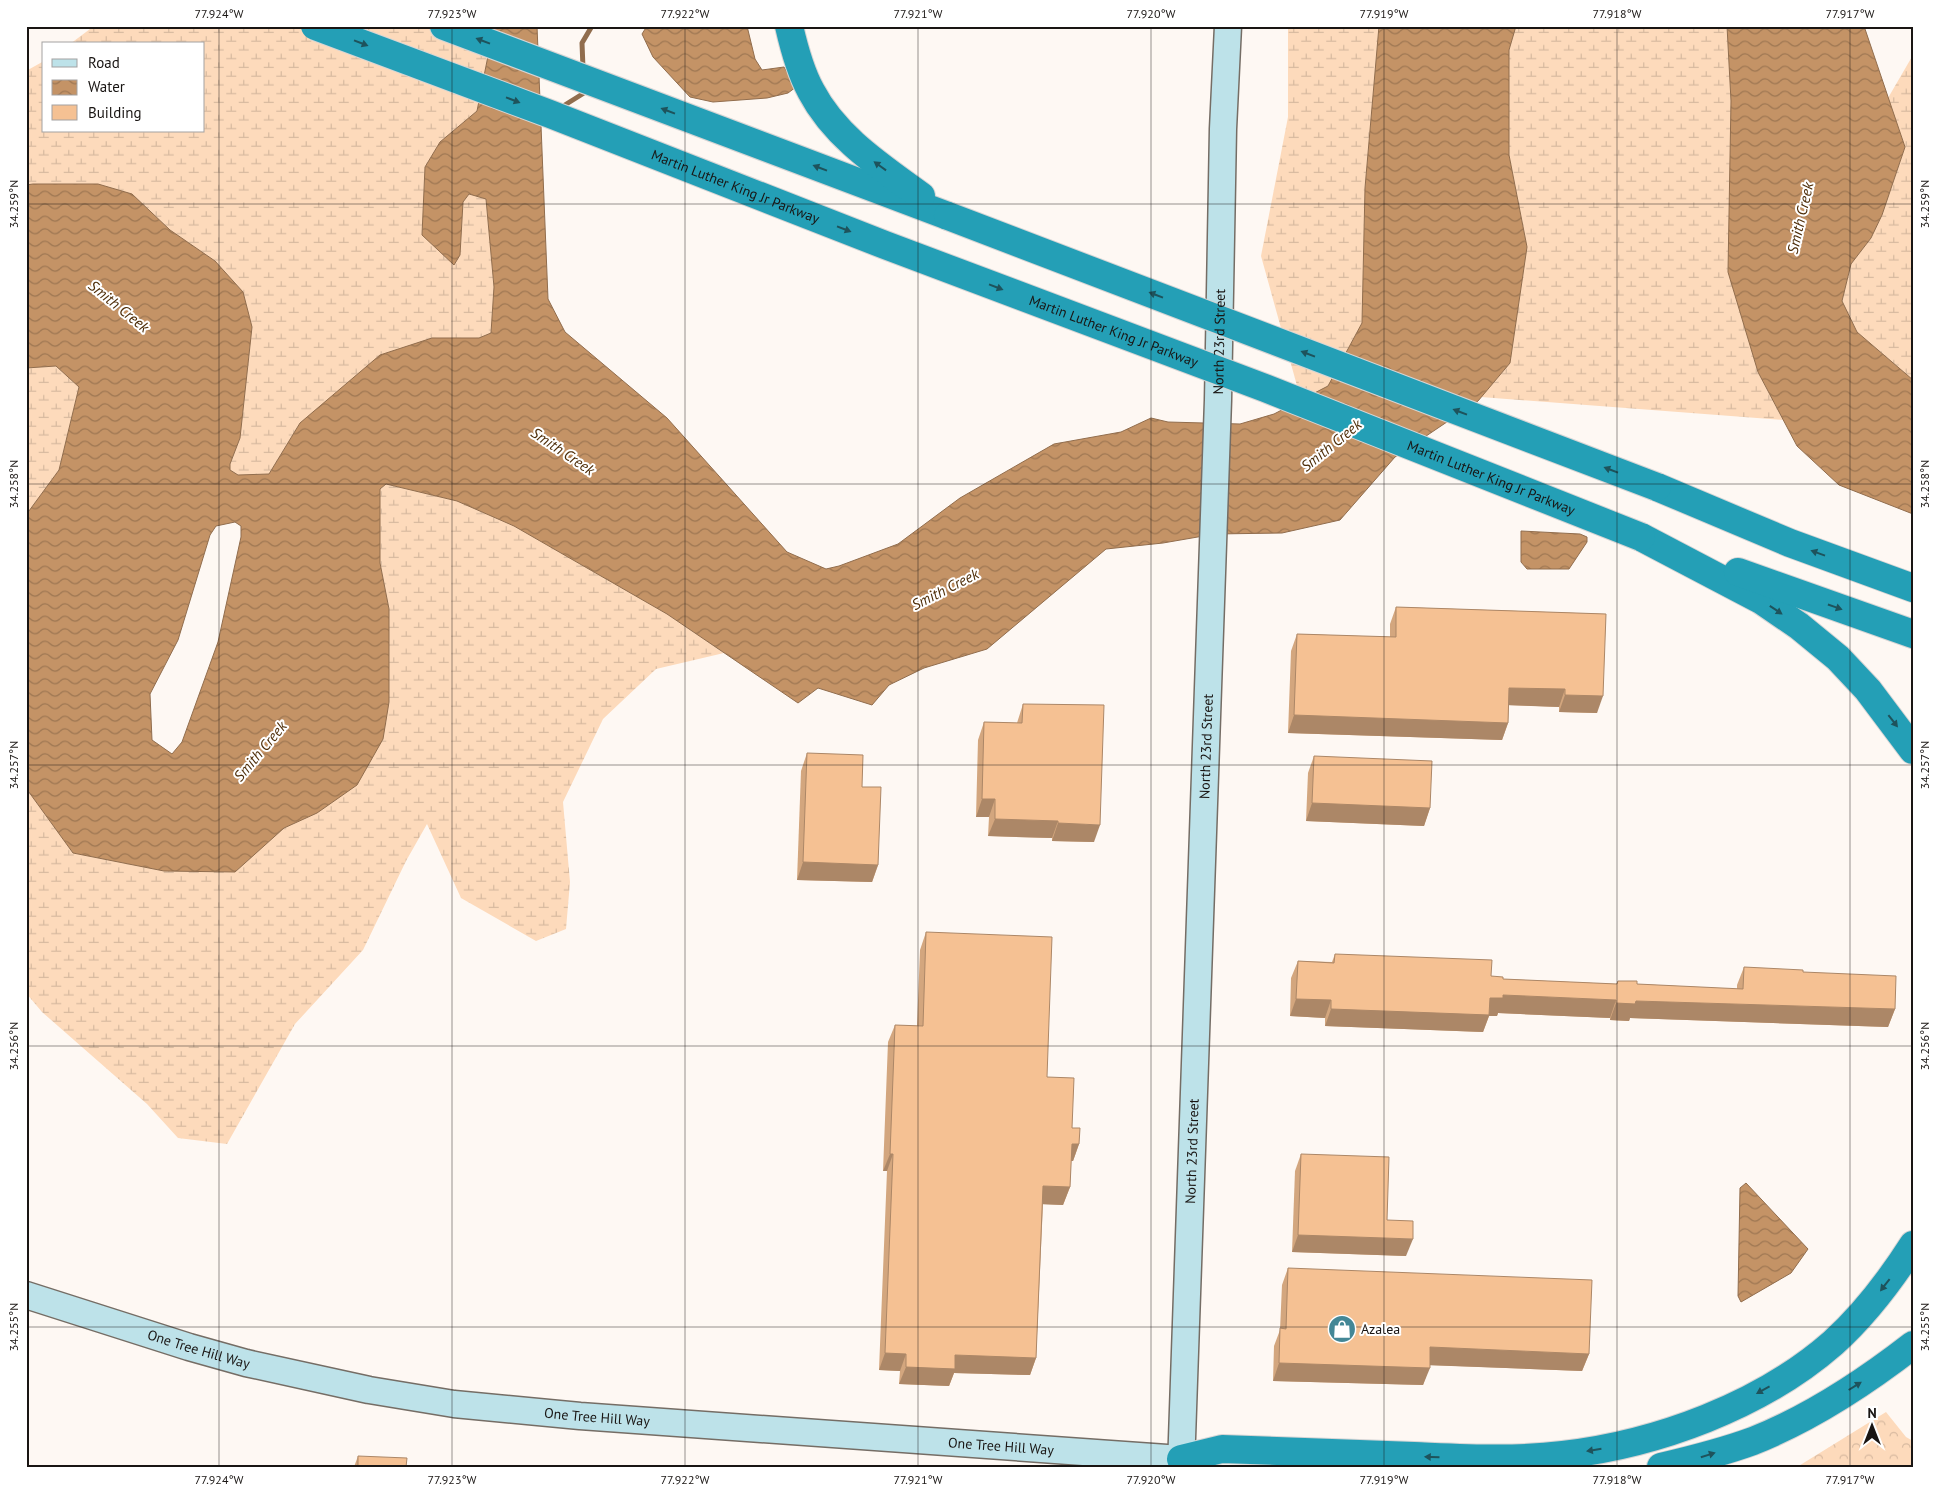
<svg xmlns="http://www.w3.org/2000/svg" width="1939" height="1493" viewBox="0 0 1939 1493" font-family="'PT Sans',sans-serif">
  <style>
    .forest { fill: url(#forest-crowns) }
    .wetland { fill: url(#wetland-marsh) }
    .water { fill: url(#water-waves); stroke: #916d4d; fill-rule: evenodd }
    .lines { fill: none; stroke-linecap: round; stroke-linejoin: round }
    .stream { stroke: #916d4d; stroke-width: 5 }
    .secondary-casing { stroke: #756d65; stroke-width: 29 }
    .highway-casing { stroke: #d6d5d5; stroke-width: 30 }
    .secondary { stroke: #bde2e9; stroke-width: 26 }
    .highway { stroke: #249fb6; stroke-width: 28 }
    .highway-bridge-casing { stroke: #d6d5d5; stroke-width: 30; stroke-linecap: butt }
    .highway-bridge { stroke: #249fb6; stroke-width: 28 }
    .wall { fill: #d3a67e }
    .shaded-wall { fill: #ac8767 }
    .building { fill: #f5c193; stroke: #ac8767 }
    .oneway { fill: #1e535c }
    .ticks { fill: none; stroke: #191513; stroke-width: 1; stroke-opacity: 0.45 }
    .labels { text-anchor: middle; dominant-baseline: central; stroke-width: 4; stroke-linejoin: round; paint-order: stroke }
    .street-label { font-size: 14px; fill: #191513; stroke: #fff }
    .poi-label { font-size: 14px; fill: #191513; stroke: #fff; text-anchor: start }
    .water-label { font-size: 15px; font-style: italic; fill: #4e2d08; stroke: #fff }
    .neatline { fill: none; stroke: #191513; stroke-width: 2 }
    .ticks-label { font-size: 12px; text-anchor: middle; fill: #191513 }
  </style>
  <defs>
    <pattern id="forest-crowns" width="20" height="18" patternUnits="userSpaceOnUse" patternTransform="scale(1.25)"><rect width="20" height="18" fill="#fddabb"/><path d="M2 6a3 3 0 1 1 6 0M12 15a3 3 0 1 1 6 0" fill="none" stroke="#d8baa0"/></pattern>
    <pattern id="wetland-marsh" width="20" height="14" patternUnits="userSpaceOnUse" patternTransform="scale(1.25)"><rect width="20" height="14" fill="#fddabb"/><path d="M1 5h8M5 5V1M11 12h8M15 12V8" fill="none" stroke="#d8baa0"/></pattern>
    <pattern id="water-waves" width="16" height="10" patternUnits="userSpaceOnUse" patternTransform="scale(1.25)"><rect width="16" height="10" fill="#c49366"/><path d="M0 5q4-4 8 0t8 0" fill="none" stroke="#9e7753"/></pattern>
  </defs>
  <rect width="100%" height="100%" fill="#fef8f3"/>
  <path class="forest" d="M1886,1412L1906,1437L1913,1441V1467H1797Z"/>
  <g class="wetland">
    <path d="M94,26H494L477,111L440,142L425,167L422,234L454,265L460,255L463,202L469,194L486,199L494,287L491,333L479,338H432L300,423L269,474L238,475L230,470V464L240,438L252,327L242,291L215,261L170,230L132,194L33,184L26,185V71L44,61V131H204V44H70Z"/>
    <path d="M1288,26H1379L1365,188L1362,323L1328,386L1301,400L1261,256L1288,117Z"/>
    <path d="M1516,26H1727L1731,101L1758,372L1783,420L1481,397L1510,363L1527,247L1509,155V50Z"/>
    <path d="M1913,55V380L1857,332L1842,301L1851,264L1871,238L1882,215L1905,147L1888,98Z"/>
    <path d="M56,366L79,387L59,470L26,515V368Z"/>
    <path d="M386,484L457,501L514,526L667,614L724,653L656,669L603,719L563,802L570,882L566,929L536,941L461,898L427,824L406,861L363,950L295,1024L227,1144L178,1138L147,1104L42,1012L26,993V788L73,853L164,871L235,872L284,828L317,813L389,609L380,563V489Z"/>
  </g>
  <g class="water">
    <path d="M494,26H537L548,299L565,332L667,418L787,552L826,569L839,566L898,544L960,498L1054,444L1121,432L1151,418L1168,422L1240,424L1274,414L1328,386L1362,323L1365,188L1379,26H1516L1509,50V155L1527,247L1510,363L1478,401L1395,457L1340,520L1282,533L1215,534L1163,543L1106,549L987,649L924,668L889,685L872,705L818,688L798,703L667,614L514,526L457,501L386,484L380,489V563L389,609V702L383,739L357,785L317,813L284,828L235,872L164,871L73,853L26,788V515L59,470L79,387L56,366L26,368V185L33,184H98L132,194L170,230L215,261L243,292L252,327L240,438L230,464V470L238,475L269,474L300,423L380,355L432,338H479L491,333L494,287L486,199L469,194L463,202L460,255L454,265L422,235L425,167L440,142L477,111ZM235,522L241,526V537L218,642L182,742L172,754L152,740L150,694L178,640L210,535L216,526Z"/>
    <path d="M647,26H747L755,59L762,70L784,67L796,87L788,93L767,98L713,102L690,97L653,57L642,34Z"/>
    <path d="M1727,26H1864L1905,147L1882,215L1871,238L1851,264L1842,301L1857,332L1913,380V514L1839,485L1797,446L1758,372L1728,272L1731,101Z"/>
    <path d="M1521,531L1580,534L1587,537V542L1569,569H1527L1521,562Z"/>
    <path d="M1746,1183L1808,1249L1791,1273L1741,1302L1738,1296L1740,1188Z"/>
  </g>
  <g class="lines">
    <g class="stream">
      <path d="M583,68L582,43L592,26"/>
      <path d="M560,108L584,93L583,87"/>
    </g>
    <g class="secondary-casing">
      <g id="secondary">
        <path id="s1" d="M26,1295L189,1347L246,1363L369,1390L454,1404L580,1416L1181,1459"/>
        <path id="s2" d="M1181,1467L1218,400L1223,129L1228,26"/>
      </g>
    </g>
    <g class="highway-casing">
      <g id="highway">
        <path d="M444,26L948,216"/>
        <path d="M789,26C794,48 800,71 811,91C835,137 880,166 921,196"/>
        <path d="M1657,487L1790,543L1913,588"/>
        <path d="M1641,537L1761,600L1799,626L1838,658L1868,690L1913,750"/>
        <path d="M1738,572L1913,634"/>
        <path d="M1181,1459L1222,1449C1286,1451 1350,1454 1414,1456C1464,1458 1514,1461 1563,1455C1657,1444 1761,1406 1833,1343C1864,1315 1890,1281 1913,1245"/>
        <path d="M1661,1467C1691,1460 1723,1452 1753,1441C1811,1418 1864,1383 1913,1345"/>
      </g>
    </g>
    <use href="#secondary" class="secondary"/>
    <use href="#highway" class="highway"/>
    <g class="highway-bridge-casing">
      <g id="highway-bridge">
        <path id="s3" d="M315,26L550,114L885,245L1265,388L1641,537"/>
        <path d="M948,216L1657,487"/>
      </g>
    </g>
    <use href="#highway-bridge" class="highway-bridge"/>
  </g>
  <g class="wall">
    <path d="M1396,607L1606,614L1597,713L1559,712V707L1509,705L1508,723L1502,740L1288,733L1291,651L1297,634L1390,637V624Z"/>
    <path d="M1023,704L1094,842L1052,841V838L988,836L989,817H976L978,740L984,722L1017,723Z"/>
    <path d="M807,753L862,787L878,865L872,882L797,880L801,771Z"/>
    <path d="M1314,756L1430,808L1424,826L1306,821L1308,773Z"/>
    <path d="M926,932L1047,1077L1079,1144L1073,1161H1071L1070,1187L1063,1205L1043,1204L1036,1358L1030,1375L954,1373L949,1386L899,1384L900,1371L879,1370L887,1171H883L888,1042L895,1025L917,1026L920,950Z"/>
    <path d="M1335,954L1491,976L1503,979L1616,984L1618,981L1637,984L1737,989V985L1744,967L1803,972L1895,1009L1888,1027L1630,1018L1629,1021L1610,1020V1018L1498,1013L1497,1016H1489L1483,1032L1325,1026V1018L1290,1016L1291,978L1298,961L1332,962Z"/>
    <path d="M1301,1154L1387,1220L1406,1256L1292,1252L1295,1171Z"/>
    <path d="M1288,1268L1589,1354L1582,1371L1430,1365L1423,1385L1273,1381L1274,1346L1280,1330L1282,1285Z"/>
    <path d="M358,1456L406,1467H354Z"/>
  </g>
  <g class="shaded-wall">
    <path d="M1509,688L1565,689L1559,707L1503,705Z"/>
    <path d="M1565,695L1603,696L1597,713L1559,712Z"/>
    <path d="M1294,715L1508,723L1502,740L1288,733Z"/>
    <path d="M982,799H995L989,817H976Z"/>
    <path d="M1312,803L1430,808L1424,826L1306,821Z"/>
    <path d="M995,819L1058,821L1052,838L988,836Z"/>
    <path d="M1058,823L1100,825L1094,842L1052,841Z"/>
    <path d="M803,862L878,865L872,882L797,880Z"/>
    <path d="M1503,995L1616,1000L1610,1018L1498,1013L1497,1016H1489L1483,1032L1325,1026L1331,1009L1490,998Z"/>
    <path d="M1296,999L1331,1000L1325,1018L1290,1016Z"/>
    <path d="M1636,1001L1895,1009L1888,1027L1630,1018L1629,1021L1610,1020L1616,1003Z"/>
    <path d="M1072,1144H1079L1073,1161H1065Z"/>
    <path d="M890,1154H893L887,1171H883Z"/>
    <path d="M1043,1186L1070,1187L1063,1205L1037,1204Z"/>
    <path d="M1298,1235L1413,1239L1406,1256L1292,1252Z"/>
    <path d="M1430,1347L1589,1354L1582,1371L1424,1365Z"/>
    <path d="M885,1353L906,1354L900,1371L879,1370Z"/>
    <path d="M955,1355L1036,1358L1030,1375L954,1373L949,1386L899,1384L906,1367Z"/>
    <path d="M1279,1363L1430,1368L1423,1385L1273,1381Z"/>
  </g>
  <g class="building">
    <path d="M1396,607L1606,614L1603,696L1565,695V689L1509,688L1508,723L1294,715L1297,634L1396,637Z"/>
    <path d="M1023,704L1104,705L1100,825L1058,823V821L995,819V799H982L984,722L1022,723Z"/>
    <path d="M807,753L863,755L862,787H881L878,865L803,862Z"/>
    <path d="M1314,756L1432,761L1430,808L1312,803Z"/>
    <path d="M926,932L1052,937L1047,1077L1074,1078L1072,1128H1080L1079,1144H1072L1070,1187L1043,1186L1036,1358L955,1355V1369L906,1367V1354L885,1353L893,1154H890L895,1025L923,1026Z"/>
    <path d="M1335,954L1492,960L1491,976L1503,977V979L1617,984L1618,981H1637V984L1743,989L1744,967L1803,970V972L1896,976L1895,1009L1636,1001L1635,1004L1616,1003V1000L1503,995V998H1490L1489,1015L1331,1009V1000L1296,999L1298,961L1334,963Z"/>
    <path d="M1301,1154L1389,1157L1387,1220L1413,1221V1239L1298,1235Z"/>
    <path d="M1288,1268L1592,1280L1589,1354L1430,1347V1368L1279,1363L1280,1328L1286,1329Z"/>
    <path d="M358,1456L407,1458L406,1467H358Z"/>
  </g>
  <defs><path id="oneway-solid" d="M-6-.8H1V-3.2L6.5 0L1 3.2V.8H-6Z" transform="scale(1.25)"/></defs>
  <g class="oneway">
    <use href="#oneway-solid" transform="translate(483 41) rotate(-159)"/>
    <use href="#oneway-solid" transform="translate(361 43) rotate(21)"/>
    <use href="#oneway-solid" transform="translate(513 100) rotate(21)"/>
    <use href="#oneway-solid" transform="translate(668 111) rotate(-159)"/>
    <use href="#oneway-solid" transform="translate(880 166) rotate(-144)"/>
    <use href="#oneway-solid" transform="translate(820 168) rotate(-159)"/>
    <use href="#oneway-solid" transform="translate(844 229) rotate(21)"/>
    <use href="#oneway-solid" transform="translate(996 287) rotate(21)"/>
    <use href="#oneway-solid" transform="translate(1156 295) rotate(-159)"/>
    <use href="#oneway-solid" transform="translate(1308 354) rotate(-159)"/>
    <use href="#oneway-solid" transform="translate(1460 412) rotate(-159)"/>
    <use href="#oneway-solid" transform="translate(1611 470) rotate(-159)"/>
    <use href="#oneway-solid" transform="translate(1818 553) rotate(-160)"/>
    <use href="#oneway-solid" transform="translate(1835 607) rotate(19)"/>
    <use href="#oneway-solid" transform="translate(1776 610) rotate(34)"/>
    <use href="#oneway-solid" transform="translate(1893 721) rotate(52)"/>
    <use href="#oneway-solid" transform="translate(1885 1285) rotate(128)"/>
    <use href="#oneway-solid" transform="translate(1855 1386) rotate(-32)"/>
    <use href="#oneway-solid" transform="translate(1763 1390) rotate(151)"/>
    <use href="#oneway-solid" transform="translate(1594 1450) rotate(171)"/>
    <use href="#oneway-solid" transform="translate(1708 1455) rotate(-17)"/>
    <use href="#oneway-solid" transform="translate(1432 1457) rotate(-178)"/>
  </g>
  <path class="ticks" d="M219,26V1467M452,26V1467M685,26V1467M918,26V1467M1151,26V1467M1384,26V1467M1617,26V1467M1850,26V1467M26,204H1913M26,484H1913M26,765H1913M26,1046H1913M26,1327H1913"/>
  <defs>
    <g id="shop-disc" transform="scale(1.4375)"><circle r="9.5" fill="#438796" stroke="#fff"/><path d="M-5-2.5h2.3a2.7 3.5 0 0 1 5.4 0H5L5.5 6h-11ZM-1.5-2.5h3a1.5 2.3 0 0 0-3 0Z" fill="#fff"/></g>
  </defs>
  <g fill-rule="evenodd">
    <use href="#shop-disc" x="1342" y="1329"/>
  </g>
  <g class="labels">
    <g class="street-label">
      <text stroke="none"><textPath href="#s3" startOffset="450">Martin Luther King Jr Parkway</textPath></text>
      <text stroke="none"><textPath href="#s3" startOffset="855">Martin Luther King Jr Parkway</textPath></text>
      <text stroke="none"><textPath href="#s2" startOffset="1126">North 23rd Street</textPath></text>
      <text stroke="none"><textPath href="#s3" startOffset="1260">Martin Luther King Jr Parkway</textPath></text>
      <text stroke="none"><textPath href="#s2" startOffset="721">North 23rd Street</textPath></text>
      <text stroke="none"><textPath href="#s2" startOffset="316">North 23rd Street</textPath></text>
      <text stroke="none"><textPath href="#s1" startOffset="181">One Tree Hill Way</textPath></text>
      <text stroke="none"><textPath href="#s1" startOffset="586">One Tree Hill Way</textPath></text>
      <text stroke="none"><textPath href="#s1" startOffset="991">One Tree Hill Way</textPath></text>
    </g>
    <g class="poi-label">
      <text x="1361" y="1329">Azalea</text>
    </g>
    <g class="water-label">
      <text transform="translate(1800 218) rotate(-77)">Smith Creek</text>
      <text transform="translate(119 306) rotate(39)">Smith Creek</text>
      <text transform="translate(1331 445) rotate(-39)">Smith Creek</text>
      <text transform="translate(563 451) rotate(34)">Smith Creek</text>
      <text transform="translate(945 589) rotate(-27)">Smith Creek</text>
      <text transform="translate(260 751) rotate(-50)">Smith Creek</text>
    </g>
  </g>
  <rect width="1939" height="1493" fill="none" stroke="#ffffff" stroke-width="55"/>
  <rect x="42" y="42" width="162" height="90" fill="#ffffff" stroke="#a3a1a1"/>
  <rect x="52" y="59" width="25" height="8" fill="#bde2e9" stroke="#a3a1a1"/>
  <text x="88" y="68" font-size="15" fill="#191513">Road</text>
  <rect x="52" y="80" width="25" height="15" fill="url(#water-waves)" stroke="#a3a1a1"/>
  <text x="88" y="92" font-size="15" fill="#191513">Water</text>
  <rect x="52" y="105" width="25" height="15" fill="#f5c193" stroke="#a3a1a1"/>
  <text x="88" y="118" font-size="15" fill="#191513">Building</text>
  <g transform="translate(1872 1426)" stroke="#ffffff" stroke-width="4" paint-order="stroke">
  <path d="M0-4L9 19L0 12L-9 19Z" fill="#191513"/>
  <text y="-8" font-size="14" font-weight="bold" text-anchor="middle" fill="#191513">N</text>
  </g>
  <rect x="28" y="28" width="1884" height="1438" class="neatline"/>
  <g class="ticks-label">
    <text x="219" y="18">77.924°W</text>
    <text x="452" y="18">77.923°W</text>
    <text x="685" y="18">77.922°W</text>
    <text x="918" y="18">77.921°W</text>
    <text x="1151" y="18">77.920°W</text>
    <text x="1384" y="18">77.919°W</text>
    <text x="1617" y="18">77.918°W</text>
    <text x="1850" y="18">77.917°W</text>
    <text transform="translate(14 204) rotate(-90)" y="4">34.259°N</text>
    <text transform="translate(1925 204) rotate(-90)" y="4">34.259°N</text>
    <text transform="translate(14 484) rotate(-90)" y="4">34.258°N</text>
    <text transform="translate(1925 484) rotate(-90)" y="4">34.258°N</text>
    <text transform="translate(14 765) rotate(-90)" y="4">34.257°N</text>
    <text transform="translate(1925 765) rotate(-90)" y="4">34.257°N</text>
    <text transform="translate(14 1046) rotate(-90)" y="4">34.256°N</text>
    <text transform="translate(1925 1046) rotate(-90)" y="4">34.256°N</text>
    <text transform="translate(14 1327) rotate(-90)" y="4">34.255°N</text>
    <text transform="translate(1925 1327) rotate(-90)" y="4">34.255°N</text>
    <text x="219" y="1484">77.924°W</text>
    <text x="452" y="1484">77.923°W</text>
    <text x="685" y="1484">77.922°W</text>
    <text x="918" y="1484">77.921°W</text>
    <text x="1151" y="1484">77.920°W</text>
    <text x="1384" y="1484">77.919°W</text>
    <text x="1617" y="1484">77.918°W</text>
    <text x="1850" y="1484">77.917°W</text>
  </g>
</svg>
